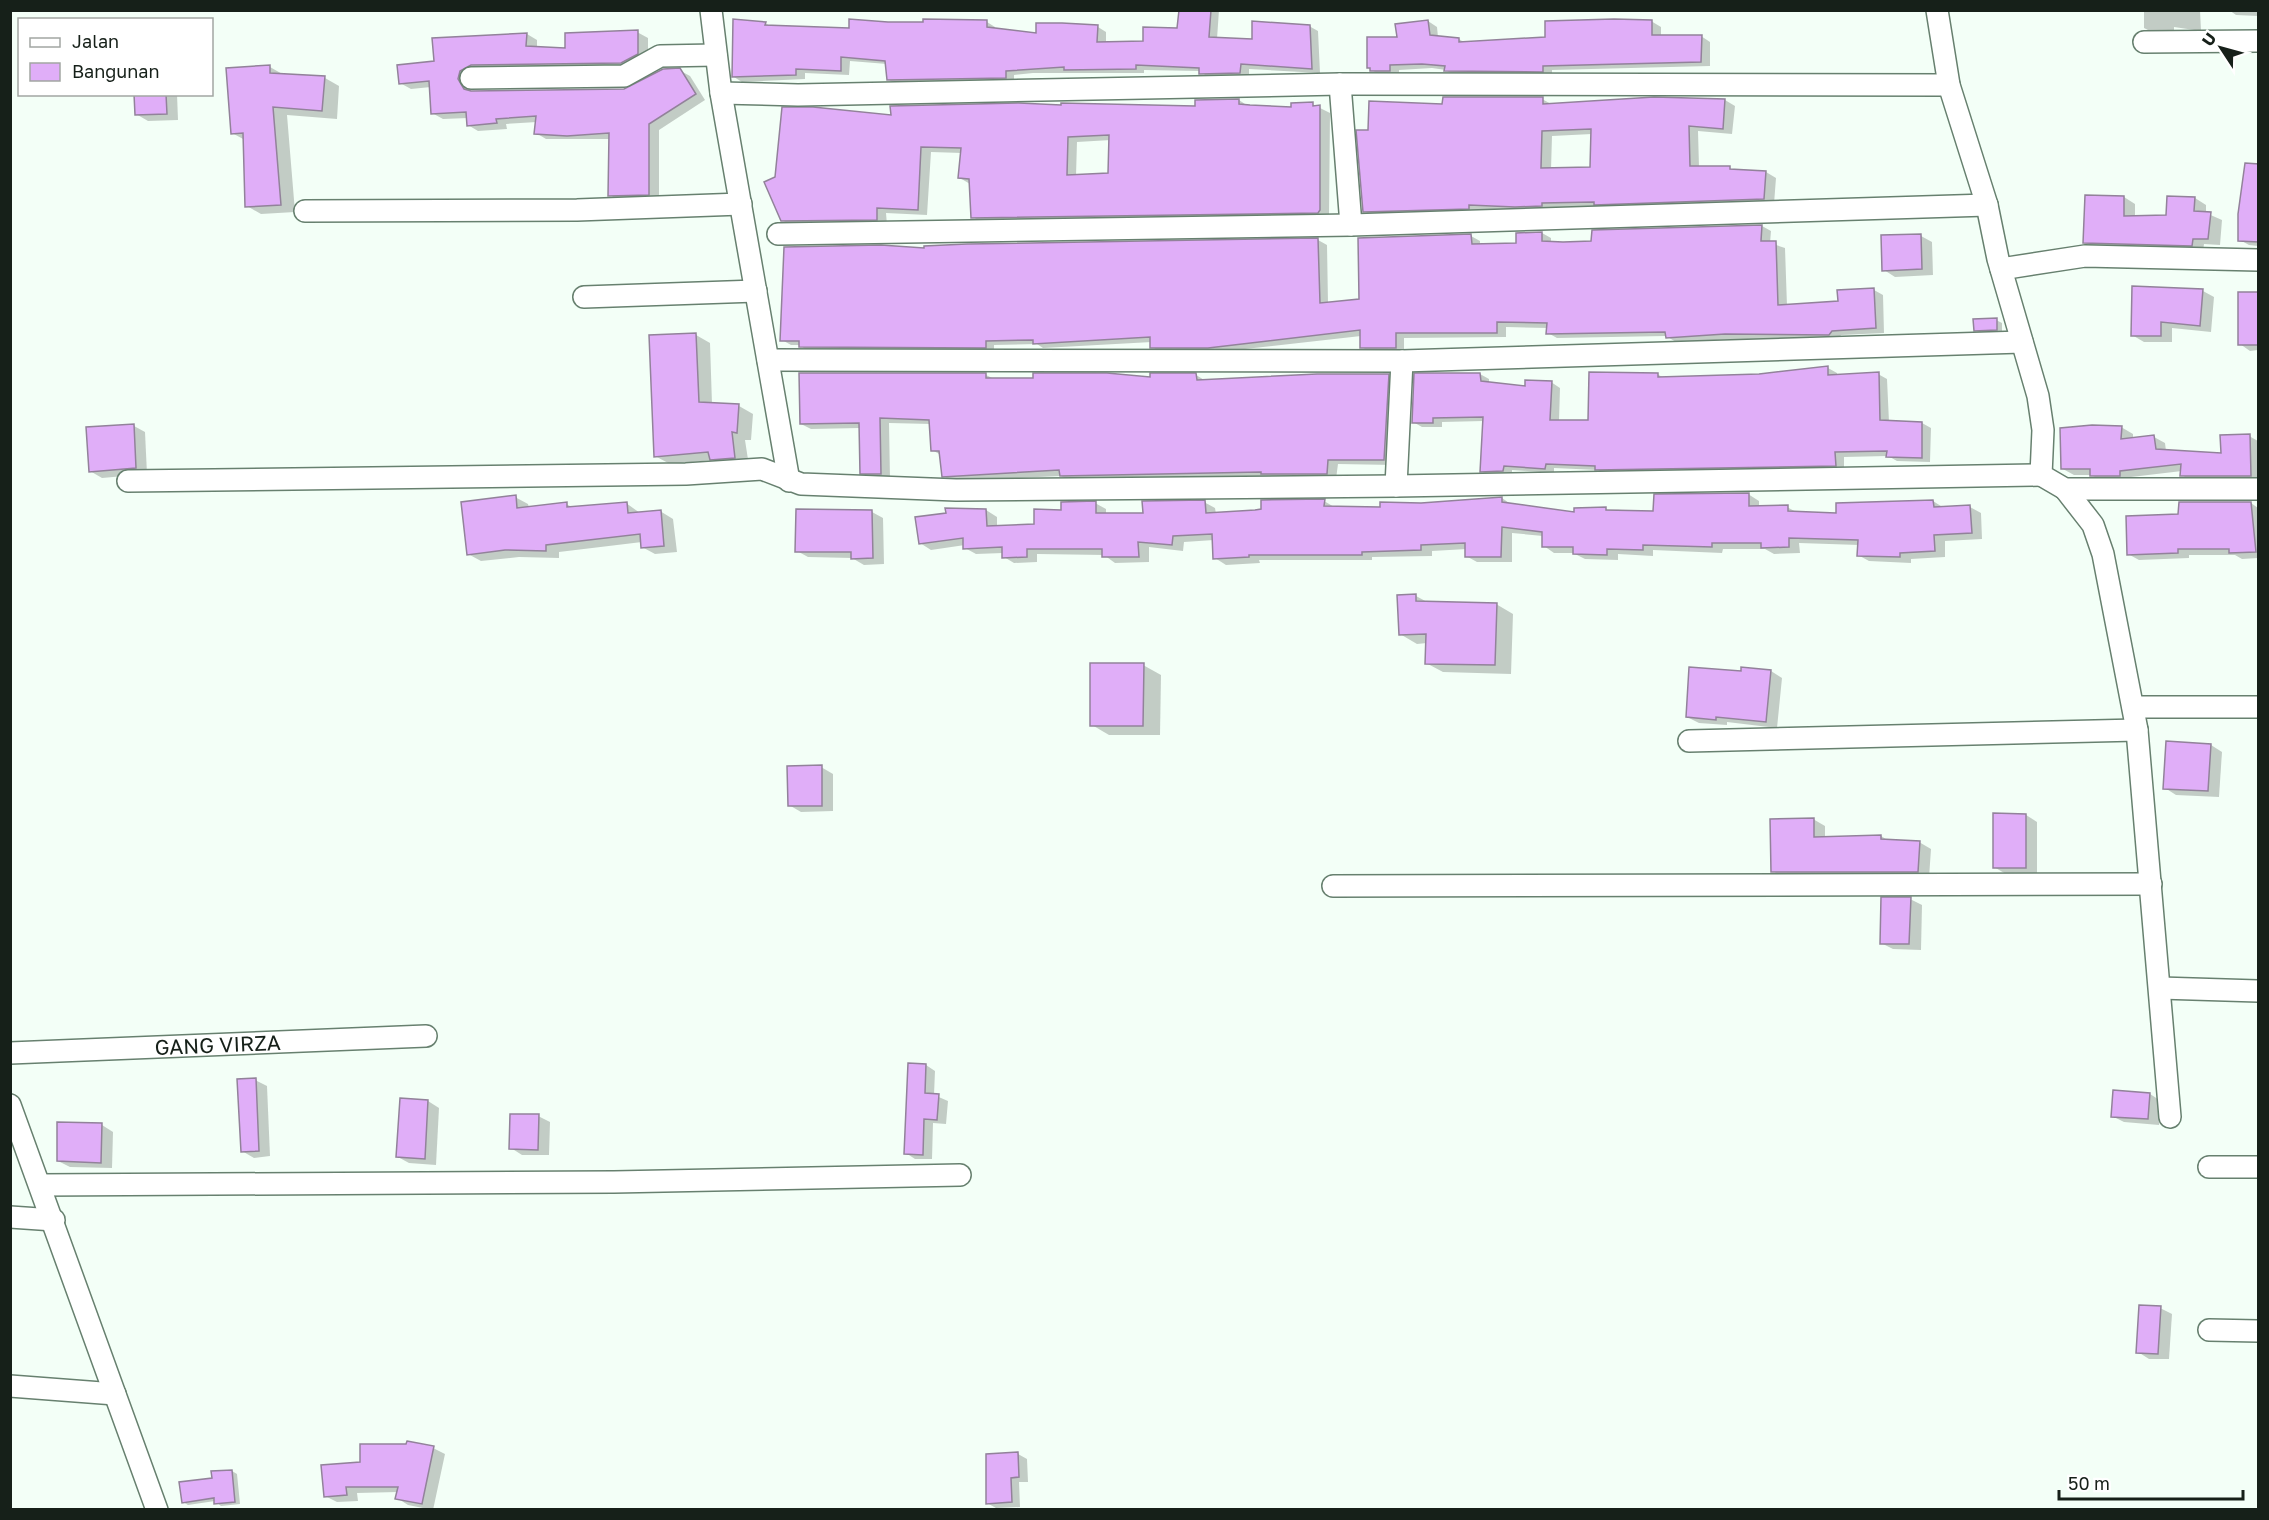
<svg xmlns="http://www.w3.org/2000/svg" width="2269" height="1520" viewBox="0 0 2269 1520" font-family="'Golos Text',sans-serif">
  <style>
    .shadow { fill: #0003; fill-rule: evenodd }
    .building { fill: #e0aef8; stroke: #92829a; stroke-width: 1.5; fill-rule: evenodd }
    .lines { fill: none; stroke-linecap: round; stroke-linejoin: round }
    .minor-casing { stroke: #67806f; stroke-width: 24 }
    .minor { stroke: #fff; stroke-width: 21 }
    .labels { text-anchor: middle; dominant-baseline: central; stroke-width: 4.5; stroke-linejoin: round; paint-order: stroke }
    .street-label { font-size: 21px; fill: #162019; stroke: #fff }
  </style>
  <rect width="100%" height="100%" fill="#f3fff7"/>
  <g class="shadow">
    <path d="M1181,10H1219L1217,39L1253,41L1309,26L1318,31L1320,73L1249,69V77L1209,78L1200,71L1144,70V73H1033L1014,75V82L898,85L889,80L887,64L850,61L849,75L805,73V79L742,82L734,77L765,23L772,27L850,29L888,24L987,22L995,27V30L1037,35L1098,27L1106,32V43L1144,42L1178,29Z"/>
    <path d="M2144,10H2200L2201,31L2174,27V34H2156L2144,28Z"/>
    <path d="M2229,10H2258V16L2236,15Z"/>
    <path d="M1428,21L1437,27L1438,37L1459,39L1465,43L1546,38L1651,21L1661,27V36H1701L1710,42V66L1552,70V76H1455L1446,70L1432,68L1399,70V76H1381L1372,70L1398,39Z"/>
    <path d="M637,32L648,38V59L632,68L470,77V91L625,90L679,70L690,76L705,100L659,130V200L620,201L610,195V139H546L536,133L537,122L506,124L507,129L478,131L468,125V118L443,119L432,113L431,87L411,89L400,83L436,62L527,34L537,40V48L567,49Z"/>
    <path d="M270,67L284,75L325,78L339,86L337,119L287,115L295,212L261,214L247,206L245,140L232,133Z"/>
    <path d="M136,94H177L178,120L148,121L136,114Z"/>
    <path d="M1542,99L1553,105L1725,100L1735,106L1732,134L1698,131L1699,167L1766,172L1776,178L1774,204L1526,212L1478,209V213L1374,217L1364,211L1370,132L1444,106ZM1592,134L1591,169L1551,170L1552,136Z"/>
    <path d="M1239,100L1248,106L1292,109L1312,104L1330,113L1329,216L983,223L973,217L970,184L960,178L962,153L931,152L927,215L886,213L887,225L792,226L782,220L892,117L1196,107ZM1111,140L1109,174L1076,176L1077,142Z"/>
    <path d="M2258,190V246L2249,245L2240,240Z"/>
    <path d="M2124,197L2135,204V217L2167,216L2195,198L2206,205V213L2222,220L2220,245L2204,244L2203,251L2096,248L2084,242Z"/>
    <path d="M1762,226L1771,231L1770,243L1785,248L1787,306L1839,302L1874,290L1883,295L1884,333L1841,335L1838,340L1736,339L1676,342L1666,336L1557,338L1548,333V328L1506,327V337L1404,338V353H1371L1362,347L1361,336L1218,352H1161L1152,347V342L1043,348L1037,344L994,345V352H809L800,345H791L782,340L925,250L1318,240L1327,245L1328,303L1360,300L1471,236L1480,241V245L1517,244L1542,233L1551,238V243L1592,242L1593,232Z"/>
    <path d="M1921,236L1932,242L1933,275L1895,277L1884,270Z"/>
    <path d="M2133,288L2203,291L2214,297L2211,332L2172,328V342H2144L2132,335Z"/>
    <path d="M2258,294V350L2250,351L2240,344Z"/>
    <path d="M1996,320L2002,323V332L1981,333L1975,330Z"/>
    <path d="M696,335L710,343L712,404L739,406L753,414L751,440H745L749,466L725,467L713,460L670,464L655,456Z"/>
    <path d="M1828,368L1837,373V376L1878,374L1887,379L1889,422L1922,423L1931,428L1930,462L1897,461L1888,456L1844,457V470L1605,474L1598,470L1554,468V473L1512,470V476H1490L1481,471L1484,421L1442,422V427H1422L1413,422L1480,374L1489,379V384L1526,387L1551,382L1560,388L1559,421L1590,422L1657,374L1664,378L1759,376Z"/>
    <path d="M986,375L994,379H1152L1196,375L1206,381L1388,375L1398,381L1394,465L1338,464L1336,479L1071,481L1061,476L953,481L943,476L941,455L932,450L931,424L889,423L890,479L871,478L861,473L860,428L811,429L801,424Z"/>
    <path d="M134,426L145,432L147,474L102,478L90,471Z"/>
    <path d="M2121,427L2133,434V439L2154,437L2165,443L2166,451L2222,455L2249,436L2258,441V482H2193L2182,475V471L2131,477V482L2103,481L2091,475H2074L2063,469Z"/>
    <path d="M1748,494L1759,501V508L1787,507L1798,513L1837,514L1933,501L1944,508L1970,507L1981,513L1982,539L1945,541V557L1911,559V563L1869,561L1858,555L1859,545L1799,543L1800,553L1774,554L1765,549H1723L1722,553L1653,550V556L1618,554V560L1585,559L1573,553H1554L1544,546L1543,536L1512,533V562H1477L1466,556L1467,549L1432,551V556L1372,557V560H1259L1260,563L1226,565L1215,558L1214,540L1184,542L1183,551L1149,547V562L1115,563L1104,555L1037,554V562L1014,563L1004,557L1003,553L976,554L965,548V545L931,550L920,543L986,510L997,517V527L1035,526L1063,511L1095,503L1106,509V515L1144,514L1204,502L1215,508L1216,514L1256,512L1324,501L1336,508H1382L1502,498L1512,505L1576,514L1606,509L1654,512Z"/>
    <path d="M515,497L528,504L529,508L566,504L574,508L626,503L640,513L660,511L673,519L677,552L655,554L642,547V542L559,552V558L519,557L481,561L468,554Z"/>
    <path d="M2251,503L2258,508V558L2242,559L2235,555H2189V558L2139,560L2128,554L2179,516Z"/>
    <path d="M872,512L883,518L884,564L864,565L852,558L808,557L797,551Z"/>
    <path d="M1416,596L1429,603L1496,604L1513,614L1511,674L1443,672L1426,663L1427,643L1417,644L1400,634Z"/>
    <path d="M1143,665L1161,675L1160,735H1109L1092,725Z"/>
    <path d="M1771,671L1782,678L1777,728L1727,722V725L1699,723L1687,717L1742,673Z"/>
    <path d="M2211,745L2222,752L2219,797L2176,795L2165,788Z"/>
    <path d="M821,767L833,774V811L801,812L789,805Z"/>
    <path d="M2026,815L2037,822V874H2006L1994,867Z"/>
    <path d="M1813,819L1825,826V838L1881,836L1889,841L1919,842L1931,849L1929,878H1784L1773,871Z"/>
    <path d="M1910,899L1922,905L1921,950L1893,949L1881,943Z"/>
    <path d="M926,1065L935,1071L934,1095L948,1101L946,1124L933,1123L932,1159H915L906,1153Z"/>
    <path d="M255,1080L267,1086L270,1156L254,1158L242,1151Z"/>
    <path d="M2150,1094L2161,1101L2159,1125L2124,1122L2112,1116Z"/>
    <path d="M428,1101L439,1108L436,1165L409,1163L398,1157Z"/>
    <path d="M538,1116L550,1122L549,1155H522L511,1148Z"/>
    <path d="M102,1125L113,1132L112,1168L70,1167L58,1161Z"/>
    <path d="M2160,1308L2172,1314L2169,1359H2149L2138,1352Z"/>
    <path d="M433,1448L445,1454L433,1510L408,1505L397,1498L398,1492L357,1493L358,1501L337,1502L325,1496L361,1464Z"/>
    <path d="M1018,1454L1027,1459L1028,1482H1019L1020,1507L996,1508L987,1503Z"/>
    <path d="M232,1471L237,1474L240,1504L221,1506L215,1501L188,1505L183,1502L214,1479Z"/>
  </g>
  <g class="building">
    <path d="M1179,10H1211L1209,37L1252,39V21L1310,25L1312,69L1241,64L1240,73L1199,74V68L1136,65V69L1064,70V67L1006,71V78L887,80L885,61L841,57V71L796,69V75L732,77L733,19L766,22L765,25L849,28V19L888,22H923V19L987,20V27L1036,33V23H1062L1098,25L1097,42L1143,41V27L1177,28Z"/>
    <path d="M1614,19L1652,20V35H1702L1701,62L1543,66V72L1444,71L1445,66L1422,64L1390,65V71H1370V68H1367V37H1397L1395,24L1428,20L1430,35L1459,38V42L1545,37V21Z"/>
    <path d="M638,30V54L621,63L471,65L460,71L458,79L464,89L471,91L624,89L663,69L680,68L696,94L649,124V195L608,196L609,133L567,136L534,134L536,116L496,119L497,123L467,126L466,112L431,114L429,81L399,84L397,65L434,61L432,38L527,33L526,46L565,48V33Z"/>
    <path d="M270,65V73L325,76L322,111L273,107L281,205L245,207L243,133L231,134L226,68Z"/>
    <path d="M134,94H166L167,114L135,115Z"/>
    <path d="M1443,97H1543V104L1654,97L1725,99L1723,129L1689,126L1690,166H1730V169L1766,171L1764,199L1594,205V202L1542,203V206L1515,207L1469,205V209L1363,212L1356,130H1368L1369,101L1442,104ZM1591,129L1590,167L1541,168L1542,131Z"/>
    <path d="M1239,99V104L1250,105L1291,107V103L1313,102V106L1320,105V210L1318,213L971,218L969,179L958,178L961,148L921,147L918,210L877,208V220L781,221L764,182L775,177L782,107H813L891,115L890,106L1019,103L1061,105V103L1195,106V100ZM1109,135L1108,173L1067,175L1068,137Z"/>
    <path d="M2245,163L2259,164V242L2238,241V214Z"/>
    <path d="M2085,195L2124,196V216L2166,215L2167,196L2195,197L2194,211L2211,212L2208,239H2193L2192,246L2083,243Z"/>
    <path d="M1762,225L1761,241H1776L1778,305L1838,301L1837,290L1874,288L1876,328L1832,331L1829,335L1725,334L1666,338L1665,332L1546,334L1547,323L1497,322V333H1396V348H1360V330L1208,348H1150V337L1033,344V340L986,341V348L799,347V341H780L784,247L881,245L924,248V246L967,244L1318,238L1320,303L1359,299L1358,238L1471,234L1472,244L1516,243V233L1542,232V241L1563,242L1591,241L1592,230Z"/>
    <path d="M1921,234L1922,269L1882,271L1881,235Z"/>
    <path d="M2132,286L2203,289L2200,326L2161,322V336H2131Z"/>
    <rect x="2238" y="292" width="21" height="53"/>
    <path d="M1997,318V330L1974,331L1973,319Z"/>
    <path d="M696,333L699,402L739,404L737,433L732,432L735,458L710,460L708,452L654,457L649,335Z"/>
    <path d="M1828,366V375L1879,372L1880,420L1922,422V458L1886,457L1887,451L1835,452L1836,466L1595,470V466L1546,464L1545,469L1504,466L1503,471L1480,472L1483,417L1433,418V423H1412L1414,373H1480L1481,381L1525,386V380L1552,381L1550,420H1588L1589,372L1658,373V377L1759,374Z"/>
    <path d="M799,373H986V378H1033V373H1107L1150,377V373H1196L1197,380L1317,374H1389L1384,460H1328L1327,474H1261V472L1060,476L1059,470L942,477L939,451H931L929,420L880,418L881,474H860L859,423L800,424Z"/>
    <path d="M134,424L136,468L89,472L86,427Z"/>
    <path d="M2092,425L2122,426L2121,439L2154,435L2156,449L2221,453L2220,435L2250,434L2251,476H2180L2181,464L2120,471V476H2090V469H2061L2060,428Z"/>
    <path d="M1749,493V506L1788,505V511L1836,513V503L1933,500L1934,507L1970,505L1972,533L1934,535L1935,551L1900,553V557L1857,556L1858,540L1789,538V547L1761,548V543H1712V547L1643,545V550L1607,549V555L1573,554V547H1542V532L1502,527L1501,557H1465V543L1421,545V550L1362,552V555H1249V557L1213,559L1212,534L1173,536L1172,545L1138,542L1139,557H1102V549H1027V557L1002,558V547L963,549V538L919,544L915,517L946,513L945,508L986,509L987,526L1034,524V509L1061,510V502L1096,501V513H1143L1142,501L1205,500L1206,513L1255,510L1261,509V500L1325,499L1324,506L1380,507V502L1421,503L1502,497V502L1574,512V508L1606,507V510L1653,511L1654,494Z"/>
    <path d="M516,495L517,508L567,502V507L627,502L628,513L661,510L664,546L641,548L640,534L546,545V551L505,550L467,555L461,502Z"/>
    <path d="M2179,502H2251L2256,552L2229,553V549H2178V553L2127,555L2126,516L2178,514Z"/>
    <path d="M796,509L872,510L873,558L851,559V552H795Z"/>
    <path d="M1416,594V601L1497,603L1495,665L1425,664L1426,634L1399,635L1397,595Z"/>
    <path d="M1090,663H1144L1143,726H1090Z"/>
    <path d="M1689,667L1741,671V667L1771,670L1766,722L1716,717V720L1686,717Z"/>
    <path d="M2166,741L2211,744L2208,791L2163,789Z"/>
    <path d="M822,765V806H788L787,766Z"/>
    <path d="M1993,813L2026,814V868H1993Z"/>
    <path d="M1814,818V837L1881,835V839L1920,841L1918,872H1771L1770,819Z"/>
    <path d="M1881,897H1911L1909,944H1880Z"/>
    <path d="M908,1063L926,1064L925,1093L939,1094L937,1120L924,1119L923,1155L904,1154Z"/>
    <path d="M256,1078L259,1151L241,1152L237,1079Z"/>
    <path d="M2113,1090L2150,1093L2148,1119L2111,1117Z"/>
    <path d="M400,1098L428,1100L425,1159L396,1157Z"/>
    <path d="M510,1114H539L538,1150L509,1149Z"/>
    <path d="M57,1122L102,1123L101,1163L57,1161Z"/>
    <path d="M2139,1305L2161,1306L2158,1354L2136,1353Z"/>
    <path d="M407,1441L434,1446L422,1504L395,1499L398,1487H346L347,1495L324,1497L321,1465L360,1462V1444H406Z"/>
    <path d="M1018,1452L1019,1477L1011,1478L1012,1502L986,1504V1454Z"/>
    <path d="M232,1470L235,1502L214,1504V1498L182,1503L179,1482L212,1478L211,1471Z"/>
  </g>
  <g class="lines">
    <g class="minor-casing">
      <g id="minor">
        <path d="M711,10L721,93L789,481"/>
        <path d="M1937,10L1949,85L1987,205L1998,259L2038,396L2043,430L2041,475L2065,489H2258"/>
        <path d="M2144,42L2258,41"/>
        <path d="M471,78L624,76L660,56L716,55"/>
        <path d="M1340,84L1351,225"/>
        <path d="M721,93L798,95L1340,84L1949,85"/>
        <path d="M305,211L577,210L741,204"/>
        <path d="M778,234L1351,225L1987,205"/>
        <path d="M2001,269L2085,256L2258,260"/>
        <path d="M584,297L756,291"/>
        <path d="M768,360L1402,361L2022,342"/>
        <path d="M128,481L686,474L762,469L801,484L956,490L1396,486L2041,475"/>
        <path d="M1396,486L1402,361"/>
        <path d="M2065,489L2093,525L2103,554L2137,730L2170,1117"/>
        <path d="M2133,707H2258"/>
        <path d="M1689,741L2137,730"/>
        <path d="M1333,886L2151,884"/>
        <path d="M2160,988L2258,991"/>
        <path id="s1" d="M10,1053L426,1036"/>
        <path d="M10,1105L157,1510"/>
        <path d="M2209,1167H2258"/>
        <path d="M41,1185L614,1182L960,1175"/>
        <path d="M10,1217L54,1220"/>
        <path d="M2209,1330L2258,1331"/>
        <path d="M10,1386L115,1394"/>
      </g>
    </g>
    <use href="#minor" class="minor"/>
  </g>
  <g class="labels">
    <g class="street-label">
      <text stroke="none"><textPath href="#s1" startOffset="208">GANG VIRZA</textPath></text>
    </g>
  </g>
  <rect width="2269" height="1520" fill="none" stroke="#162019" stroke-width="24"/>
  <rect x="18" y="18" width="195" height="78" fill="#ffffff" stroke="#a2a6a3" stroke-width="1.5"/>
  <rect x="30" y="38" width="30" height="9" fill="#ffffff" stroke="#a2a6a3" stroke-width="1.5"/>
  <text x="72" y="48" font-size="18" fill="#162019">Jalan</text>
  <rect x="30" y="63" width="30" height="18" fill="#e0aef8" stroke="#a2a6a3" stroke-width="1.5"/>
  <text x="72" y="78" font-size="18" fill="#162019">Bangunan</text>
  <g transform="translate(2221 48) rotate(306)" stroke="#ffffff" stroke-width="4.5" paint-order="stroke">
  <path d="M0-4.5L10 22L0 15L-10 22Z" fill="#162019"/>
  <text y="-9" font-size="16" font-weight="bold" text-anchor="middle" fill="#162019">U</text>
  </g>
  <path d="M2059 1490v9h184v-9" fill="none" stroke="#162019" stroke-width="3"/>
  <text x="2068" y="1490" font-size="18" fill="#162019" stroke="#ffffff" stroke-width="4.5" paint-order="stroke">50 m</text>
</svg>
